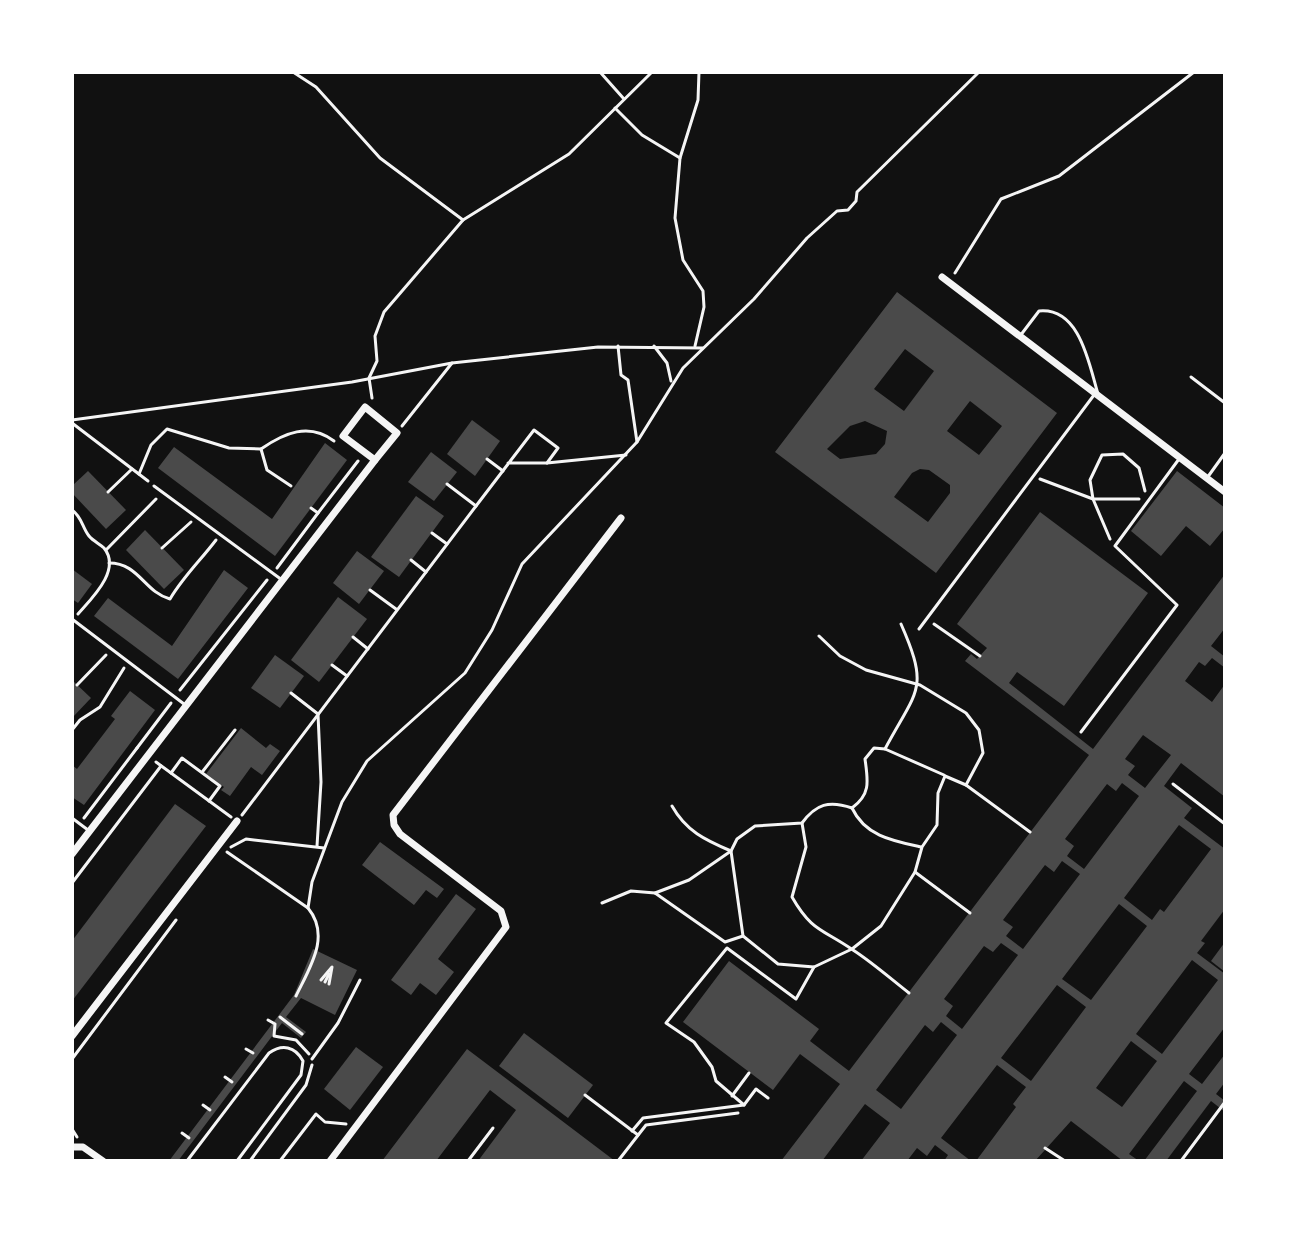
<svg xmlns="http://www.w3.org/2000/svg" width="1297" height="1233" viewBox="0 0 1297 1233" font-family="'Nunito Sans',sans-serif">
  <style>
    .building { fill: #4a4a4a; fill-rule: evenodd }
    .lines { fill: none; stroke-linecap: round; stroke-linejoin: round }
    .path { stroke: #f5f5f5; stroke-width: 3 }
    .service { stroke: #f5f5f5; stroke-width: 3 }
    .minor { stroke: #f5f5f5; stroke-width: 7 }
  </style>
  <rect width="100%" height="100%" fill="#111"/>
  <g class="building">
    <path d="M897,292L1057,413L936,573L775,452ZM905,349L934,371L904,411L874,389ZM970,401L1002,426L979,455L947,431ZM865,421L887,431L885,444L876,454L840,459L827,449L850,426ZM920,469L929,470L950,485V493L928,522L894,497L912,473Z"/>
    <path d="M472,420L500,441L475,476L447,454Z"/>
    <path d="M325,443L347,460L275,556L158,468L174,447L272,519Z"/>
    <path d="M431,452L457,472L434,501L408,482Z"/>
    <path d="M88,471L126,510L106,529L72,493V486Z"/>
    <path d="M1177,471L1225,508V528L1210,546L1186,526L1161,556L1131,531Z"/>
    <path d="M416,496L444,516L399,577L371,557Z"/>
    <path d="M1040,512L1148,593L1064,706L1017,672L1009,683L1093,749L1225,574V628L1211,646L1225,657V668L1212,658L1205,666L1199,662L1185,681L1212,702L1225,684V797L1181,763L1164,786L1192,808L1184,818L1225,849V909L1201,941L1205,943L1197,953L1225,974V1027L1189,1074L1202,1084L1225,1054V1082L1216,1094L1225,1101V1112L1211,1101L1166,1161H1144L1197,1091L1184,1081L1129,1154L1139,1161H1123L1071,1121L1035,1161H976L1016,1107L1013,1104L1026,1087L997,1065L941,1138L971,1161H944L948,1155L935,1145L927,1156L917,1148L907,1161H861L890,1123L865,1104L822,1161H781L840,1084L800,1054L773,1090L683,1022L729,961L819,1029L810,1041L849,1071L1089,755L965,661L971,654L977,659L987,648L957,624ZM1143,735L1171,755L1145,788L1128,775L1135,766L1125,759ZM1122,783L1139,796L1084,869L1067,856L1074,846L1065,839L1107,784L1116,791ZM1179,825L1211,849L1164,912L1160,909L1152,920L1124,898ZM1062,861L1080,874L1023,949L1006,936L1013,927L1003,920L1045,865L1054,872ZM1119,904L1147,926L1091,1000L1062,979ZM1001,943L1018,955L962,1029L946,1016L953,1006L944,999L984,946L993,952ZM1192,960L1218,980L1162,1054L1136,1034ZM1057,985L1086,1007L1031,1081L1001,1058ZM941,1022L957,1035L901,1109L876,1090L925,1025L933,1032ZM1131,1041L1157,1061L1122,1107L1096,1088Z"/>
    <path d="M145,530L184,570L164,589L126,550Z"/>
    <path d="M357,551L384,571L359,604L333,583Z"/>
    <path d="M72,569L92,584L78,603L72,599Z"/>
    <path d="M224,570L248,588L178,679L94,616L108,598L172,646Z"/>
    <path d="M338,597L367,619L319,682L291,660Z"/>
    <path d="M275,655L304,676L280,708L251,688Z"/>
    <path d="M72,680L91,698L72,718Z"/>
    <path d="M130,691L155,710L84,805L72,797V765L77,769L115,719L111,716Z"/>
    <path d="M241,728L266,748L270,744L280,751L262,775L251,767L230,796L221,790L224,787L206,774Z"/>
    <path d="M175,804L206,826L72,1001V941Z"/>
    <path d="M380,842L444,889L437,898L426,890L414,905L362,865Z"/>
    <path d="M456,894L476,909L438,959L454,972L436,995L420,983L411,995L391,980Z"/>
    <path d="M1225,942V972L1211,961Z"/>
    <path d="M313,949L357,970L335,1015L301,998L286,1017L306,1032L301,1038L282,1023L178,1161H169L294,995Z"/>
    <path d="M524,1033L593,1085L568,1118L499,1066Z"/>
    <path d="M356,1047L383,1067L350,1110L324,1089Z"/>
    <path d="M467,1049L615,1161H478L516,1110L490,1090L436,1161H382Z"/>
  </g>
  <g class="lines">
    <g class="path">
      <path d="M293,72L316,87L380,158L463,220"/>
      <path d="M600,72L624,99"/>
      <path d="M615,108L642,135L680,158"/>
      <path d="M955,273L1001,199L1059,176L1194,72"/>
      <path d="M618,346L621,375L628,380L637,442"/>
      <path d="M654,346L667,363L671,381"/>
      <path d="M695,346L704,307L703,291L683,260L675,218L680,158L698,100L699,72"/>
      <path d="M372,398L369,378L377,361L375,336L384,312L463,220L569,154L652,72"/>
      <path d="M72,420L352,382L452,363L598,347L703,348"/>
      <path d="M72,423L148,481"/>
      <path d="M402,426L452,363"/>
      <path d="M487,459L503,471"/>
      <path d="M547,463L626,455"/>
      <path d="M139,474L151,445L167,429L229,448L261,449"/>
      <path d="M1040,479L1093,499L1110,539"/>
      <path d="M447,484L476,506"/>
      <path d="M291,486L267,470L261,449C284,433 309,422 334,441"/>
      <path d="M108,492L132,469"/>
      <path d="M1139,499H1093L1090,480L1102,455L1123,454L1139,468L1145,491"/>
      <path d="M311,508L318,513L358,461"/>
      <path d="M72,510C82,517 82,527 89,536C93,541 100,544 104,548C122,570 91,599 78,614"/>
      <path d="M432,533L447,544"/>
      <path d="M162,548L191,522"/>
      <path d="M106,550L156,499"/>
      <path d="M411,560L426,572"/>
      <path d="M109,563C139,563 144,592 170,599C183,577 200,561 216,540"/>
      <path d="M277,568L318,513"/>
      <path d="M370,590L396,609"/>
      <path d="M934,624L980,656"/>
      <path d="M353,637L368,649"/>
      <path d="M332,665L347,676"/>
      <path d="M77,685L106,655"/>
      <path d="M180,690L267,580"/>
      <path d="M291,693L318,714L321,782L317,846"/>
      <path d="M72,730L80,720L100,707L124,668"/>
      <path d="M137,748L171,703"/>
      <path d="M885,749L944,775"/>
      <path d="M156,762L231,817"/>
      <path d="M203,771L235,730"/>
      <path d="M171,773L182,758L220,786L209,801"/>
      <path d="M966,785L1030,832"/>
      <path d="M672,806C686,831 705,840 731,851L743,936L778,964L814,967L852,949L881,926L915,872L922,847L937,825L938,793L945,776L966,785L983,753L979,730L966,713L920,685L866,670L840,656L819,636"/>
      <path d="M852,808C865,836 893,841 921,847"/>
      <path d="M242,815L476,506C495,481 515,455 534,430L558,448L547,463H508"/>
      <path d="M84,818L137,748"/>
      <path d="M802,823L806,847L792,897C812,932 823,929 853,950C873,963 891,979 909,993"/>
      <path d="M231,847L246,839L324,848"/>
      <path d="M227,852L308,908C331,936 310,967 296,996"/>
      <path d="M915,872L970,913"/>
      <path d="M72,883L161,766"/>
      <path d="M655,893L725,942L743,936"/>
      <path d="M602,903L631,891L655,893L689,880L731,851L737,839L755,826L802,823C816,804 829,800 852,808C871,794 868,781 865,759L874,748L885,749C917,689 930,690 901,624"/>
      <path d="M308,908L312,882L342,802L367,761L465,673L492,630L522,564L637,442L683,368L754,299L807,238L837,211L848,210L856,201L857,192L979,72"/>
      <path d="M321,980L332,967L329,984"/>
      <path d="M325,982L329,974"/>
      <path d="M280,1017L302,1034"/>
      <path d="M268,1020L275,1024L274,1036L296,1040L309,1054"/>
      <path d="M246,1049L253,1053"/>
      <path d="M72,1059L176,920"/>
      <path d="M312,1059L338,1023L360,980"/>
      <path d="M225,1077L232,1082"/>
      <path d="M585,1095L638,1135"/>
      <path d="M732,1096L749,1073"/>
      <path d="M203,1105L210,1110"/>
      <path d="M744,1105L756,1089L768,1098"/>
      <path d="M72,1129L77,1137"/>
      <path d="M632,1131L643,1118L744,1105L716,1081L712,1067L694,1042L666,1023L727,948L796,999L814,967"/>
      <path d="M182,1133L189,1138"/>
      <path d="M250,1161L306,1085L312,1065"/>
      <path d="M280,1161L316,1114L325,1122L346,1124"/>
      <path d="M618,1161L646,1125L738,1113"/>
    </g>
    <g class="service">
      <path d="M1020,336L1039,311C1080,307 1089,364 1098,394"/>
      <path d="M1191,377L1225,403"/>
      <path d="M1207,478L1225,453"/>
      <path d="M154,486L282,580"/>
      <path d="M72,619L184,704"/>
      <path d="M919,629L1094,395"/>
      <path d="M1081,732L1177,605L1115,546L1179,459"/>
      <path d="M1173,784L1225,824"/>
      <path d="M72,818L88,830"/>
      <path d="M1045,1148L1065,1161"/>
      <path d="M187,1161L269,1053C282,1044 295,1046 303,1061L301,1075L237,1161"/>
      <path d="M468,1161L493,1128"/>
      <path d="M1181,1161L1225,1102"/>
    </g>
    <g class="minor">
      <path d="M942,277L1225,492"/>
      <path d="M365,407L397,433L375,460L343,436Z"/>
      <path d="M72,854L375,460"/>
      <path d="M72,1036L237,821"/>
      <path d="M72,1147H83L103,1161"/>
      <path d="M330,1161L506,927L501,911L400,834L394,825L393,815L621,518"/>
    </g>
  </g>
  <rect width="1297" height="1233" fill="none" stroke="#ffffff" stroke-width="148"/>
</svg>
